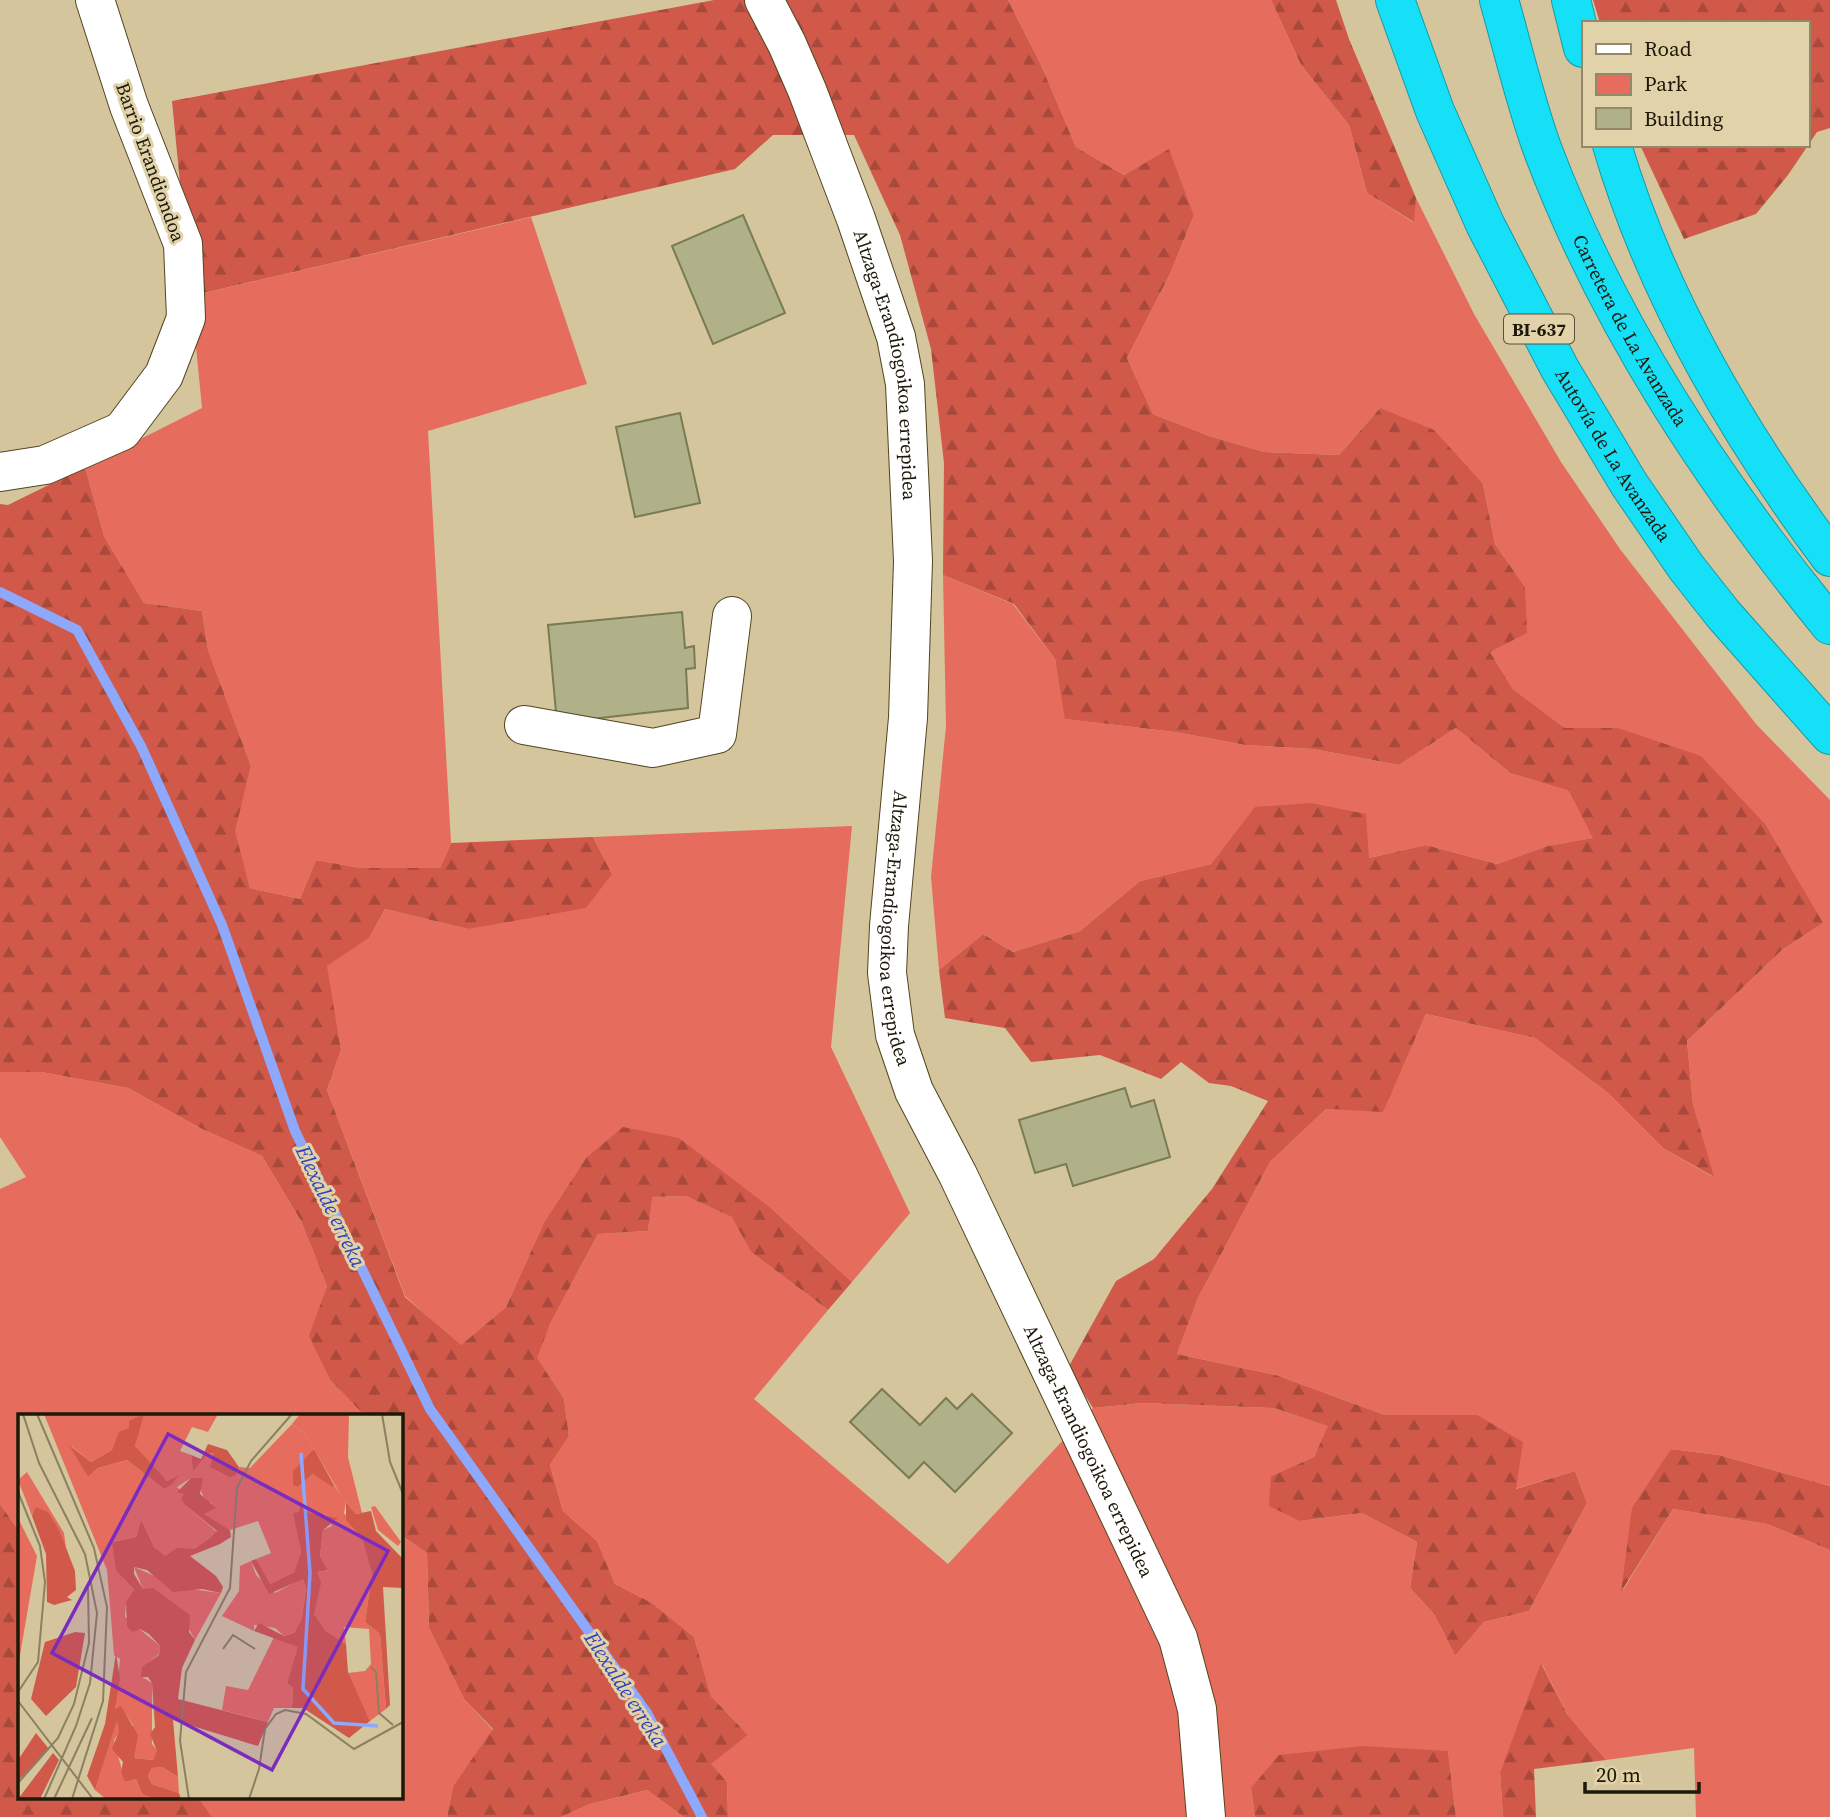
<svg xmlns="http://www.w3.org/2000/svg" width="1830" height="1817" viewBox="0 0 1830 1817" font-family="'Source Serif 4',serif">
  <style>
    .green { fill: #e66d5d }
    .forest { fill: url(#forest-firs) }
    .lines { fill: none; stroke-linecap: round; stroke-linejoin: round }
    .stream { stroke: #8ea9fc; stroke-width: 10 }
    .building { fill: #b0b188; stroke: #797b53; stroke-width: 2 }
    .minor-casing { stroke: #524520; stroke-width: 40 }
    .highway-casing { stroke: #1899a4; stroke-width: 40 }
    .minor { stroke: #fff; stroke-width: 38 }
    .highway { stroke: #16dff8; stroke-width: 38 }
    .labels { text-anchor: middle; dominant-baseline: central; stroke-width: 6; stroke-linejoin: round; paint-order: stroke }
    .shield { fill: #e2d2a9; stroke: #585038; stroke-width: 2 }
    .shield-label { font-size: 18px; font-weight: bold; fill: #1d1808 }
    .street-label { font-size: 19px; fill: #1d1808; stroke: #e2d2a9 }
    .water-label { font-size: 21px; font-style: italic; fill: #2d42b6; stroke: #e2d2a9 }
    .inset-river { fill: none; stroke: #8ea9fc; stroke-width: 3.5 }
    .inset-road { fill: none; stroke: #8b8061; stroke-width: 2 }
    .view { fill: #7b2cbf; fill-opacity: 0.15; stroke: #7b2cbf; stroke-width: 3.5 }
    .inset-edge { fill: none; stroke: #1d1808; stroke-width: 3.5 }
  </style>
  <defs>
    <pattern id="forest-firs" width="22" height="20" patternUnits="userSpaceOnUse" patternTransform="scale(1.75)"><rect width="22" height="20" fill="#d0594a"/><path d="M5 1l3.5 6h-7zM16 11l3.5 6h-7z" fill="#a8493c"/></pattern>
  </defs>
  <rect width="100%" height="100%" fill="#d4c59c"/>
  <g class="green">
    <path d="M1008,0H1271L1301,65L1349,125L1367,193L1413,222L1416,198L1474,314L1561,462L1620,549L1756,724L1830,800V1486L1719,1455L1671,1449L1623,1590L1673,1509L1767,1524L1830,1550V1817H1696L1694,1748L1606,1760L1567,1714L1542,1664L1500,1772L1503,1817H1456L1448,1751L1251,1788L1255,1817H728L727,1782L710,1764L748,1735L711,1696L694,1637L652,1603L615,1584L597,1541L563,1511L550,1465L569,1436L564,1399L536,1358L550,1324L598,1234L648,1231L651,1197L686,1196L733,1217L751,1252L828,1310L754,1399L948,1564L1093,1408L1142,1403L1274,1408L1329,1426L1314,1457L1271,1476L1300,1521L1362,1513L1417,1542L1410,1588L1435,1615L1455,1656L1484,1622L1529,1611L1587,1503L1575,1471L1515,1489L1477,1415H1385L1276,1375L1177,1354L1198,1298L1270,1162L1326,1109L1383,1111L1426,1014L1535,1038L1608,1093L1663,1148L1713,1177L1693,1104L1687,1041L1782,950L1823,923L1618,728H1565L1513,689L1490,652L1525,587L1495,544L1483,484L1380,408L1339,455L1264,452L1209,436L1153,414L1127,358L1170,274L1194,215L1169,150L1124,175L1076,147L1041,65Z"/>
    <path d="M531,217L587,384L428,431L451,843L440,868H361L316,860L300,899L250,888L234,831L251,766L208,650L202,611L144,603L104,536L85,467L202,408L191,296Z"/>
    <path d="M943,575L1013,604L1055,659L1066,719L1175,732L1245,745L1313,749L1399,765L1456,728L1510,773L1569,791L1594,838L1547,846L1497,864L1426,845L1369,858L1256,807L1211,864L1140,881L1080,931L1013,952L983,934L939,970L931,877L946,726Z"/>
    <path d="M852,826L831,1047L910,1213L852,1282L773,1210L586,1158L544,1222L506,1307L460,1346L405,1296L327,1090L341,1050L326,966L369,938L385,909L468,929L612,874L593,837Z"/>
    <path d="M0,1072H41L128,1088L202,1129L262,1156L301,1221L327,1286L310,1336L330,1380L365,1416H19V1531L0,1504V1189L26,1177L0,1137Z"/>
    <path d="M401,1535L427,1553L429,1628L464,1699L493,1730L453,1786L447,1817H212L199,1798H401Z"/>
    <path d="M647,1790L684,1817H561L590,1804Z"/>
  </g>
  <g class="forest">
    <path d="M714,0H1008L1041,65L1076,147L1124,175L1169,149L1194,215L1170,274L1127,358L1153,414L1209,436L1264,452L1339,455L1380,408L1434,430L1483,484L1495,544L1525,587L1527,633L1490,652L1513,689L1565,728H1618L1701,756L1765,824L1823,923L1782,950L1687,1041L1693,1104L1714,1177L1663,1148L1608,1093L1535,1038L1426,1014L1383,1112L1326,1109L1270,1162L1198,1298L1177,1354L1276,1375L1385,1415H1477L1523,1442L1516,1489L1575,1471L1587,1503L1529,1611L1484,1622L1455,1656L1435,1615L1410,1588L1417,1542L1362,1513L1300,1521L1269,1506L1271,1476L1314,1457L1328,1426L1274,1408L1142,1403L1093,1408L1068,1368L1116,1281L1154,1259L1212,1189L1268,1101L1231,1086L1209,1083L1181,1062L1161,1079L1100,1055L1031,1062L1005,1028L945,1018L939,970L983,934L1013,952L1080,931L1140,881L1211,864L1255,807L1311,803L1366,814L1369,858L1426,845L1497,864L1547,846L1593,838L1569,791L1510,773L1456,728L1399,765L1313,749L1245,745L1175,732L1065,719L1055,659L1014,604L943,575L944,463L931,349L900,235L854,135H773L735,169L191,296L172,101Z"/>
    <path d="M1271,0H1336L1349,39L1416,198L1414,222L1367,193L1349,125L1301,65Z"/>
    <path d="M1593,0H1830V128L1817,132L1788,175L1756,214L1684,239L1640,145H1807V23H1600Z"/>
    <path d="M85,467L104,536L144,603L202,611L208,650L251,766L235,831L250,888L300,899L316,860L361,868H440L451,843L593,837L612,874L586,908L468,929L385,909L369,938L327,966L341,1050L327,1090L405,1297L461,1345L506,1307L544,1222L586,1158L623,1127L679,1138L773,1210L852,1282L828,1310L751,1252L732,1217L686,1196L652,1197L648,1231L598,1234L550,1324L537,1358L564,1399L569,1436L550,1465L563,1511L597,1541L615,1584L652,1603L694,1637L711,1696L748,1735L711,1764L727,1782L728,1817H684L647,1790L590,1804L561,1817H447L453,1786L493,1729L464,1699L429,1628L427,1553L401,1535V1416H365L330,1380L309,1336L327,1286L301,1221L262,1156L202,1129L128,1088L41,1072H0V504L8,505Z"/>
    <path d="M1671,1449L1719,1455L1830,1486V1550L1767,1524L1673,1509L1621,1592L1632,1508Z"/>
    <path d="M0,1504L19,1531V1798H199L212,1817H0Z"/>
    <path d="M1541,1663L1567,1714L1606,1760L1534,1769L1536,1817H1503L1500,1772Z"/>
    <path d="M1363,1746L1448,1751L1456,1817H1255L1251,1788L1279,1755Z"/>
  </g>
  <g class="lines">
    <path class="stream" d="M0,592L77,630L141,746L222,925L295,1131L430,1409L647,1713L702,1817"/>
  </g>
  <g class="building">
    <path d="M743,215L785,313L713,344L672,246Z"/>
    <path d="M680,413L700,503L635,517L616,427Z"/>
    <path d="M682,612L685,648L694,646L695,668L686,669L688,708L557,723L548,625Z"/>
    <path d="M1125,1088L1131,1107L1154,1100L1170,1157L1073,1186L1066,1164L1035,1173L1019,1120Z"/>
    <path d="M882,1389L920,1425L946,1398L957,1409L972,1394L1012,1433L955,1492L924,1462L909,1478L850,1422Z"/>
  </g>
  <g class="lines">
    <g class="minor-casing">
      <g id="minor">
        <path id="s1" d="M764,0L787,44L807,90L856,219L896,337L905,384L913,561L908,718L889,926L887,973L895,1035L914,1091L958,1175L1178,1638L1197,1709L1206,1817"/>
        <path d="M0,472L45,465L122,431L164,375L186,318L183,244L129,106L95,0"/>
        <path d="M524,725L653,748L717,734L732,616"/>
      </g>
    </g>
    <g class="highway-casing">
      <g id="highway">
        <path id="s2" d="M1395,0L1435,111L1485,224L1560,369L1629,484L1686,567L1723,614L1830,735"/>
        <path id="s3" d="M1499,0C1513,49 1525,101 1542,148C1608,324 1713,481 1830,625"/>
        <path d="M1571,0L1583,48"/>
        <path d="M1612,145C1655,292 1739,435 1830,557"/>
      </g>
    </g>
    <use href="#minor" class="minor"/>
    <use href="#highway" class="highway"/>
  </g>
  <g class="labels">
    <rect class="shield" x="1504" y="314.5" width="70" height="29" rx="5"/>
    <g class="shield-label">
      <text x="1539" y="329">BI-637</text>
    </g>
    <g class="street-label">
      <text transform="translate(151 162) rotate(70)">Barrio Erandiondoa</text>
      <text stroke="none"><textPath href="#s3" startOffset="357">Carretera de La Avanzada</textPath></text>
      <text stroke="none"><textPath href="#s1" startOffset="388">Altzaga-Erandiogoikoa errepidea</textPath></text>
      <text stroke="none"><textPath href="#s2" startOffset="506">Autovía de La Avanzada</textPath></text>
      <text stroke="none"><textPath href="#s1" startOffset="956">Altzaga-Erandiogoikoa errepidea</textPath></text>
      <text stroke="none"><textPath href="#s1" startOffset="1522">Altzaga-Erandiogoikoa errepidea</textPath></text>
    </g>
    <g class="water-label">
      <text transform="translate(331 1206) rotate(64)">Elexalde erreka</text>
      <text transform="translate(626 1689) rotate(57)">Elexalde erreka</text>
    </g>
  </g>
  <g transform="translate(18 1414)">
    <rect width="385" height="385" fill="#d4c59c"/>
    <path d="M26,0H200L190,18L174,13L162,37L173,41L175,56L190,39H197L218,61L221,53L232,54L274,10L287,20L296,35L280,56V73L295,60L316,71L328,88L326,99L345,123L354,160L347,208L362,220L368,295L352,307L330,259L347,257L353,250L351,215L326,213L328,230L308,217L296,200L299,158L310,156L302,142L305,116L314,112L309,102L281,98L277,106L283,138L276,158L252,170L244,162L238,145L253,139L240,107L212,116L191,105L185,99L195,90L187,87L179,66L173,64L159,73L167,80V91L199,118L193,123L176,135L147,143L136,133L123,105L118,123L94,128L106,165L116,176L117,182L108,188L107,203L142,232L141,240L131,248L124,263L134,269V330L140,337L135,346L116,344L115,311L103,293L97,296L102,245L96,241L89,156ZM120,12L117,32L129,47L149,67L159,62L146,75L109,46L80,54L70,63L53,32L73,48L94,36L111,14ZM9,58L46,119L49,142L42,118L17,93L14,102L0,66ZM0,104L19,142L1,247L0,245ZM233,147L238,161L257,179L285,164L288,174L284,204L276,219L266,222L257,214L236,211V217L204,202L221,177L222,152ZM116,153L164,174L203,179L177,226L159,193L125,175ZM256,223L281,233L269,269L275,274L274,294H256L250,308L204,296L208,272L230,276ZM99,306L102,317L96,326L107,368L118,365L124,380L136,385H88L77,376ZM144,353L160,363L161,379L134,370L130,362L134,354Z" fill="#e66d5d" fill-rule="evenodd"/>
    <path d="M126,0L117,32L149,67L161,61L154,70L146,75L109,46L80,54L70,63L51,31L73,48L94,36L101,18L111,14V7ZM190,30L209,36L221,53L218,61L212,63L192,53L196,39H190L175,57L173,41L183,45ZM296,35L316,71L315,73L295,60L280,73L275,71V57ZM173,64H185L182,80L198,94L186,100L212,116L213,123L202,130L172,142L198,162L205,173L203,179L184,175L155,178L129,156L116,153V160L125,175L135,174L172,201L171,218L177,226L164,254L160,285L250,308L240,332L155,306L160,363L144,353L134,354L130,362L134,370L161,379L163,385H136L124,380L118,365L107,368L103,358L105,348L94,335L101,317L99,307L77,376L69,362L87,310L98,239L102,265L97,295L103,292L120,321L116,344L135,346L139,337L132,320L137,313L134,269L130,263H123L124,253L141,241L142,232L131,220L122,215L114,218L109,212L108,188L116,176L98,156L94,128L118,123L123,105L136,133L147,142L159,134L176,135L193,123L199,117L167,91L163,85L166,80L159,78ZM328,88L338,100L353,97L358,117L385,145V174L365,173L372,291L368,295L362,220L347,208L354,160L344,123L328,106ZM283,90L291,99L320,104L305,116L302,142L310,156L299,158L303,169L296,200L308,217L328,230L330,258L352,307L331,324L285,294H274L275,274L269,269L280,233L236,217L241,209L266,222L276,219L284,204L288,174L285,165L251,180L233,147L238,145L252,170L276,158L283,138L275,99L281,98ZM17,93L30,98L42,118L57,157L58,176L49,183L54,186L36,191L29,188L28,140L14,102ZM57,218L67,219L58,273L28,302L13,285L27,228ZM18,319L31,335L0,367V346ZM35,339L41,346L22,385H0Z" fill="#d0594a"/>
    <path d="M282,0H331L330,43L344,99L338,100L324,83L287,20L274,10ZM357,92L383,128L380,132L360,116L353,93Z" fill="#e66d5d"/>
    <path class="inset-river" d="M283,39L292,159L285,275L316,309L360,312"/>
    <path class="inset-road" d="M5,0L21,49L67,140L79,199L72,269L58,312L26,385M19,0L76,134L89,193L85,287L54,385M364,0L372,48L385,80M0,78L22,132L27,168L20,248L0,278M205,235L215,221L237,235M353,253L358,258L361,299L375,311M0,287L75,385M0,369L40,324L56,290L71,229L70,174M36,385L74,304M171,385L162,327L168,258L212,174L219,74L233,47L274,0M231,385L241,355L247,315L258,300L267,296L288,300L336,335L385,308"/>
    <path class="view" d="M150,20L370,137L254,356L34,239Z"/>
    <rect width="385" height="385" class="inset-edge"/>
  </g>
  <rect x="1582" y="21" width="228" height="126" fill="#e2d2a9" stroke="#938869" stroke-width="2"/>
  <rect x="1596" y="44" width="35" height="10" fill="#ffffff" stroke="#938869" stroke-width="2"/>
  <text x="1644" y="56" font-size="21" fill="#1d1808">Road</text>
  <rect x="1596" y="74" width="35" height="21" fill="#e66d5d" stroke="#938869" stroke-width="2"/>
  <text x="1644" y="91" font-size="21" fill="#1d1808">Park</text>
  <rect x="1596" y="108" width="35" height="21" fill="#b0b188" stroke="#938869" stroke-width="2"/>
  <text x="1644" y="126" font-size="21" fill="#1d1808">Building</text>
  <path d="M1585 1782v10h114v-10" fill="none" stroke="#1d1808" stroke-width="3.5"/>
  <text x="1596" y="1782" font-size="21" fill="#1d1808" stroke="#e2d2a9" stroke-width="5" paint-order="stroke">20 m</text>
</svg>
